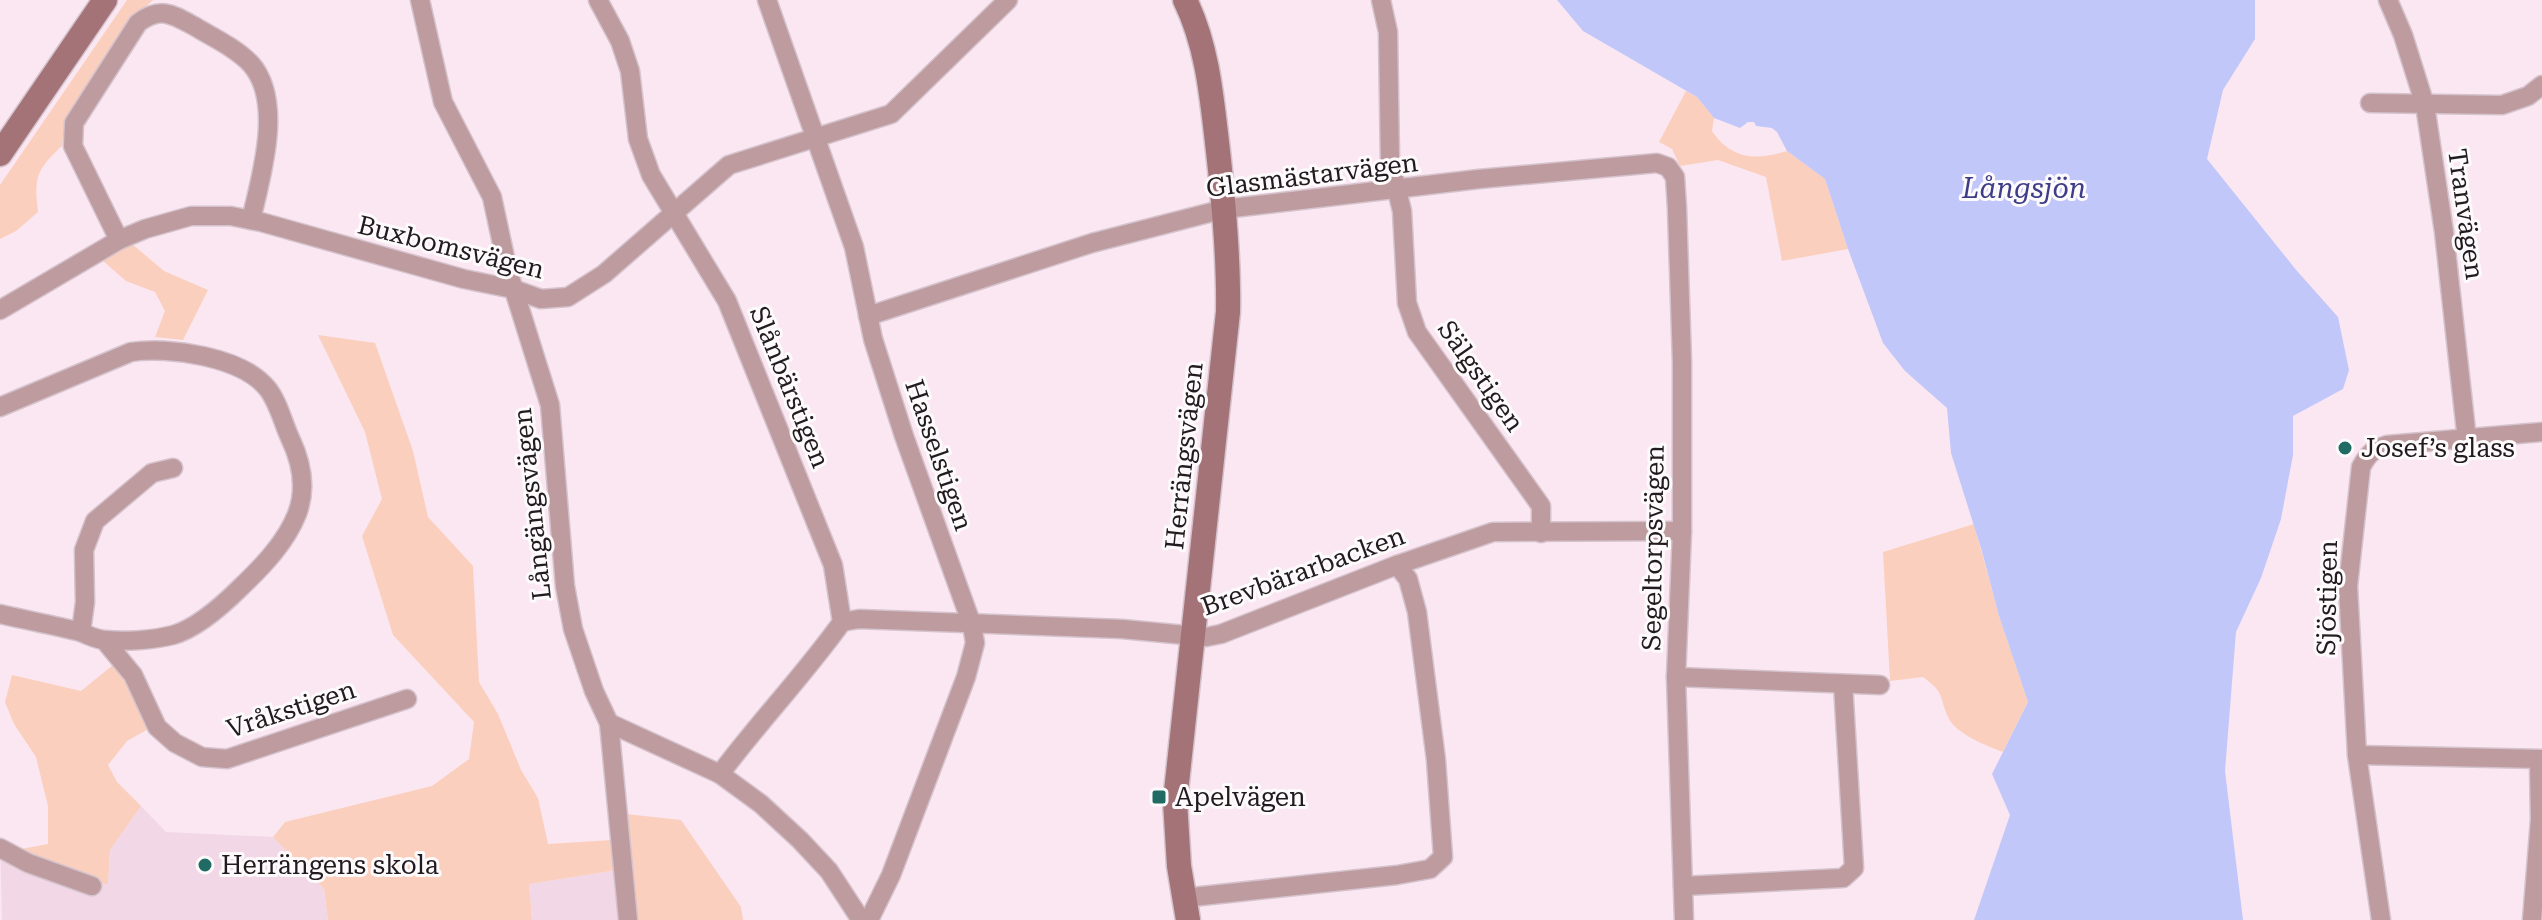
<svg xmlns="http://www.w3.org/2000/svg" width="2542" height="920" viewBox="0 0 2542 920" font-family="'Roboto Serif',serif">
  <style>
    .built { fill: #f2d7e6 }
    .green { fill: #fbcfbd }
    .water { fill: #c2c7fa }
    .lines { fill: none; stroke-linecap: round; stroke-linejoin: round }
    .street-casing { stroke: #d4c2cc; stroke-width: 21 }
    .secondary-casing { stroke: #d4c2cc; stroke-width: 27 }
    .street { stroke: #bd9b9e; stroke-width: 18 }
    .secondary { stroke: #a37377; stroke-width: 24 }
    .poi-dot { fill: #216b65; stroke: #fdfafc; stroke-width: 3 }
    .labels { text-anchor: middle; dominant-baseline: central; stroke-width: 6; stroke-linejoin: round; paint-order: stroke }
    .street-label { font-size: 26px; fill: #211a1e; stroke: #fdfafc }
    .poi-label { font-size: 26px; fill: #211a1e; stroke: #fdfafc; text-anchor: start }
    .water-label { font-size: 28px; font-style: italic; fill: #3e3d87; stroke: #fdfafc }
  </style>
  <rect width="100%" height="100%" fill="#fbe7f2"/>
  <g class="built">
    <path d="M141,806L166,832L273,837L324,889L328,920H2L0,837L16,850L108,884L110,850Z"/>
    <path d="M617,870L622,920H532L529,884Z"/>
  </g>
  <g class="green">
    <path d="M127,0H153L135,16L64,124L62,146C36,170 34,177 38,212L16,231L0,239V185Z"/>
    <path d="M1686,91L1697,97L1714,118L1712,131C1731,159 1755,161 1787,151L1825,179L1848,249L1782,261L1766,177L1718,160L1680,166L1672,149L1659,142Z"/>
    <path d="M132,244L164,271L208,290L183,340L155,337L165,311L155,292L126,281L102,260Z"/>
    <path d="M318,335L375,343L413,451L428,517L473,566L479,682L498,714L521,770L538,798L548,844L612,840L617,870L529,884L532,920H328L324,889L273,837L285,822L432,786L469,759L474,722L393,635L362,536L382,499L365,432Z"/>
    <path d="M1974,524L1999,616L2028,702L2003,752C1987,746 1957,734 1949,719C1938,695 1946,694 1923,677L1890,681L1883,552Z"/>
    <path d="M113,665L136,698L150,728L127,741L108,765L117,782L141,806L110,850L108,884L82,880L16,850L48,844V806L36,757L14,724L5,702L12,675L81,691Z"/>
    <path d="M626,814L681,820L741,907L743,920H636Z"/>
  </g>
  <path class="water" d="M1557,0H2255V39L2223,90L2207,159L2297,271L2338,317L2349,370L2343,389L2293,416V455L2281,519L2261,578L2236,632L2225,771L2243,920H1974L2010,815L1992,774L2028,702L1999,616L1981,548L1951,453L1947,408L1905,371L1883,343L1848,249L1825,179L1787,151L1777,132L1772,128L1756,126L1754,122H1748L1740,128L1714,118L1697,97L1583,31Z"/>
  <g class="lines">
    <g class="street-casing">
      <g id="street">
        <path d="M420,0L443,102L492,197L508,271L550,405L565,586L573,629L594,691L609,723L628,920"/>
        <path d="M598,0L620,41L630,71L638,139L651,175L727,301L833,565L842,622C804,675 759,722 720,774"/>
        <path d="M767,0L854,247L873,339L904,436L972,625L975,643L966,677L891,875L869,920"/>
        <path d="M1381,0L1388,32L1390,162L1402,211L1407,303L1417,332L1541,506V533"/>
        <path d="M2388,0L2403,35L2425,105L2444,232L2467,440"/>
        <path d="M2370,103L2502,105L2528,96L2542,85"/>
        <path d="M119,240L73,146L74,123L138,23C160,6 172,14 194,26C212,37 236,48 251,64C284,102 261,176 251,220"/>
        <path d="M0,310L119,240L145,229L191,216H231L261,222L464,279L513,289L541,299L568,297L604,274L729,165L891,114L1008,0"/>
        <path d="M868,316L1092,243L1224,209L1479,179L1657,163L1668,167L1675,177L1677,208L1682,362V531L1676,677L1684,920"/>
        <path d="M0,407L131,352C168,346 242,357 267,388C278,401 283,423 290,438C302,463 307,488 297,514C286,542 263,566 242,586C224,604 198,628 173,635C154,640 125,642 106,640C96,640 87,634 77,631C52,625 26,620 0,614"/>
        <path d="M842,622L859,619L1122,629L1206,637L1221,634L1397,565L1493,532L1682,531"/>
        <path d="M81,632L85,602L84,550L95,521L152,473L173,468"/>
        <path d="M105,641L133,675L157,727L175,743L202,757L227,759L407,699"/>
        <path d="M1676,677L1880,685"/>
        <path d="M609,723L720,774L761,804L800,840L829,871L861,920"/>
        <path d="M2357,755L2542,759"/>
        <path d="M0,848L28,863L92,886"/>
        <path d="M1683,886L1843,878L1854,868L1843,684"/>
        <path d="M1183,898L1397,875L1430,869L1443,857L1436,760L1417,612L1408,579L1397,565"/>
        <path d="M2381,920L2357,755L2348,586L2361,467C2368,454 2373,449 2387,445L2542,432"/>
        <path d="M2532,920L2540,820L2539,760"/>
      </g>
    </g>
    <g class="secondary-casing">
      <g id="secondary">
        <path d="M1185,0C1208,47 1212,100 1218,151C1224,205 1229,258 1228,312L1175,801L1179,866L1188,920"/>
        <path d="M0,154L105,0"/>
      </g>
    </g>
    <use href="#street" class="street"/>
    <use href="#secondary" class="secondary"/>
  </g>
  <g class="poi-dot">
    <circle cx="2345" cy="448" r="8"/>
    <rect x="1151" y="789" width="16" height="16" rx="4"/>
    <circle cx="205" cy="865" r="8"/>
  </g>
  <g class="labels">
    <g class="street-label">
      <text transform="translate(1312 175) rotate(-7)">Glasmästarvägen</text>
      <text transform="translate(2466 214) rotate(82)">Tranvägen</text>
      <text transform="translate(451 247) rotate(14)">Buxbomsvägen</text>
      <text transform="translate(1481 376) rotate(55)">Sälgstigen</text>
      <text transform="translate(790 387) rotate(68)">Slånbärstigen</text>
      <text transform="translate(939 455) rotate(71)">Hasselstigen</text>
      <text transform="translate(1184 456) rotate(-84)">Herrängsvägen</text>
      <text transform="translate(532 504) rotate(-96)">Långängsvägen</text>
      <text transform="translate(1653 548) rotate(-89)">Segeltorpsvägen</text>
      <text transform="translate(1303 571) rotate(-20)">Brevbärarbacken</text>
      <text transform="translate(2327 598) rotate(-89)">Sjöstigen</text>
      <text transform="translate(291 709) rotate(-18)">Vråkstigen</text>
    </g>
    <g class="poi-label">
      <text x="2361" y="448">Josef’s glass</text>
      <text x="1175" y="797">Apelvägen</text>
      <text x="221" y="865">Herrängens skola</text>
    </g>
    <g class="water-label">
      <text x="2024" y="188">Långsjön</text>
    </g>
  </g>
</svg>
